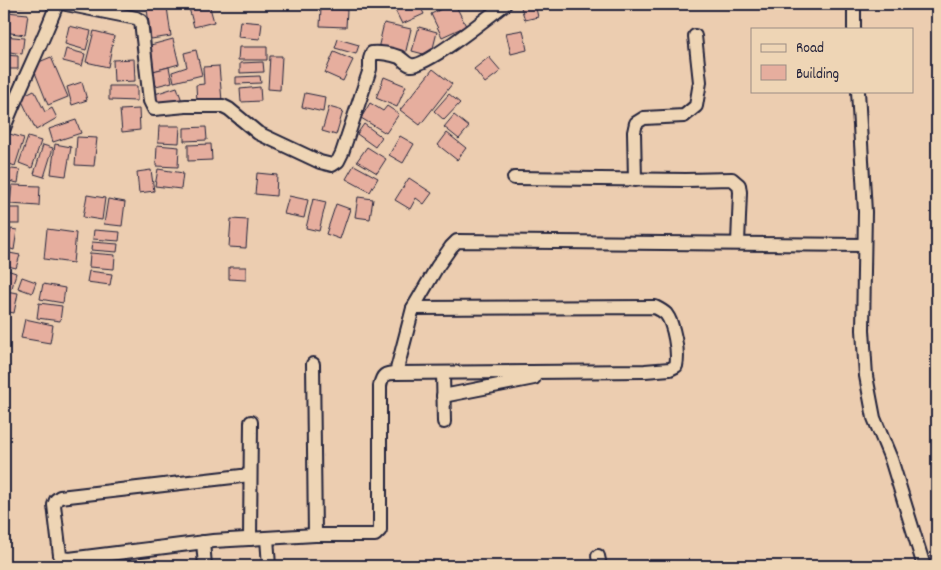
<svg xmlns="http://www.w3.org/2000/svg" width="941" height="570" viewBox="0 0 941 570" font-family="Dekko,sans-serif">
  <style>
    .building { fill: #e6ae9e; stroke: #22223b }
    .lines { fill: none; stroke-linecap: round; stroke-linejoin: round }
    .minor-casing { stroke: #22223b; stroke-width: 16 }
    .minor { stroke: #eed5b5; stroke-width: 12 }
  </style>
  <rect width="100%" height="100%" fill="#eccdb0"/>
  <filter id="ink" filterUnits="userSpaceOnUse"><feTurbulence type="fractalNoise" baseFrequency=".02" numOctaves="2"/><feDisplacementMap in="SourceGraphic" scale="10" xChannelSelector="R" yChannelSelector="G"/><feConvolveMatrix kernelMatrix="1 2 1 2 8 2 1 2 1" color-interpolation-filters="sRGB"/></filter>
  <g filter="url(#ink)">
    <g class="building">
      <path d="M4,4H29L30,5L4,8Z"/>
      <path d="M188,4H209L214,22L194,27Z"/>
      <path d="M326,4H351V6Z"/>
      <path d="M377,4H391L380,9Z"/>
      <path d="M408,4H419L424,14L402,24L395,10Z"/>
      <path d="M452,4H455L466,26L442,37L431,14Z"/>
      <path d="M520,4H535L538,17L525,20Z"/>
      <path d="M167,7L171,36L151,39L147,9Z"/>
      <path d="M321,8L347,10L346,27L320,26Z"/>
      <path d="M6,12L28,14L25,35L4,32Z"/>
      <path d="M240,21L262,23L260,39L238,37Z"/>
      <path d="M384,23L411,29L405,55L378,49Z"/>
      <path d="M69,26L91,31L86,50L65,44Z"/>
      <path d="M419,27L437,32L431,56L412,51Z"/>
      <path d="M523,30L527,50L511,54L506,33Z"/>
      <path d="M94,31L114,36L108,67L86,62Z"/>
      <path d="M4,36L24,38L22,54L4,51Z"/>
      <path d="M173,39L179,64L154,71L147,46Z"/>
      <path d="M338,39L359,45L356,54L335,48Z"/>
      <path d="M239,47H267V60H238Z"/>
      <path d="M66,49L85,54L82,66L63,61Z"/>
      <path d="M196,50L202,75L174,82L172,72L187,67L184,53Z"/>
      <path d="M334,52L353,60L343,81L325,73Z"/>
      <path d="M4,55L18,56V69H4Z"/>
      <path d="M270,56H282L280,90L268,89Z"/>
      <path d="M51,57L68,97L48,105L32,65Z"/>
      <path d="M489,57L501,71L485,83L474,69Z"/>
      <path d="M134,59L135,81L114,82L113,60Z"/>
      <path d="M263,62L264,72L240,73V63Z"/>
      <path d="M219,66L222,101L197,102L196,85L204,84L203,67Z"/>
      <path d="M169,67L172,82L156,86L153,71Z"/>
      <path d="M433,69L452,84L420,125L400,110Z"/>
      <path d="M260,76L261,83L236,84V77Z"/>
      <path d="M384,77L406,86L397,107L376,98Z"/>
      <path d="M82,82L87,100L72,105L67,87Z"/>
      <path d="M109,86H137V101L109,100Z"/>
      <path d="M177,87L182,101L159,108L155,94Z"/>
      <path d="M260,87L261,101L241,102L240,89Z"/>
      <path d="M34,90L45,112L52,108L57,118L36,130L20,97Z"/>
      <path d="M305,93L325,97L323,112L302,107Z"/>
      <path d="M449,94L460,103L444,120L434,111Z"/>
      <path d="M370,103L383,111L387,106L399,114L386,133L361,118Z"/>
      <path d="M329,107L343,111L336,135L322,131Z"/>
      <path d="M139,109L140,130L122,132L120,110Z"/>
      <path d="M454,115L469,127L459,139L444,127Z"/>
      <path d="M76,120L81,133L53,142L49,129Z"/>
      <path d="M364,124L382,137L375,147L357,134Z"/>
      <path d="M159,126H180L179,143L158,142Z"/>
      <path d="M206,127L207,140L184,141V128Z"/>
      <path d="M6,133L24,138L15,166L4,162V140Z"/>
      <path d="M447,133L466,148L457,160L438,145Z"/>
      <path d="M400,136L414,144L403,163L389,155Z"/>
      <path d="M28,137L41,141L32,168L19,163Z"/>
      <path d="M77,137L97,138L94,166L75,165Z"/>
      <path d="M55,144L71,147L66,176L51,174Z"/>
      <path d="M211,144L212,160L188,161V145Z"/>
      <path d="M43,145L53,148L44,177L34,174Z"/>
      <path d="M157,145L179,147L178,167L156,166Z"/>
      <path d="M367,147L386,159L377,173L357,161Z"/>
      <path d="M354,165L378,178L370,192L346,179Z"/>
      <path d="M4,168L20,170L18,183L4,180Z"/>
      <path d="M158,169L183,173L181,189L155,186Z"/>
      <path d="M151,170L154,191L139,193L137,172Z"/>
      <path d="M257,173L277,175L276,196L255,194Z"/>
      <path d="M409,178L432,193L424,204L416,198L410,209L395,200Z"/>
      <path d="M12,185L40,186L39,206L10,204Z"/>
      <path d="M87,195L105,198L102,220L83,217Z"/>
      <path d="M289,196L308,200L304,218L284,214Z"/>
      <path d="M358,197L373,199L370,219L355,217Z"/>
      <path d="M108,199L125,202L122,226L104,224Z"/>
      <path d="M313,199L326,202L319,231L306,228Z"/>
      <path d="M336,204L350,209L340,239L326,234Z"/>
      <rect x="4" y="208" width="16" height="16"/>
      <path d="M231,219L248,220L246,248L229,247Z"/>
      <path d="M11,229L17,230L14,250L4,247V233L10,234Z"/>
      <path d="M47,229L76,233L73,263L44,259Z"/>
      <path d="M94,230L120,232L119,241L93,239Z"/>
      <path d="M92,242L118,244L117,252L91,250Z"/>
      <path d="M4,252L20,255L16,268L4,265Z"/>
      <path d="M90,253L115,255L114,269L89,267Z"/>
      <path d="M229,267H246V280L229,279Z"/>
      <path d="M4,269L16,273L12,288L4,286Z"/>
      <path d="M89,271L112,274L110,285L87,282Z"/>
      <path d="M22,277L36,282L32,293L18,288Z"/>
      <path d="M43,284L65,288L63,303L40,299Z"/>
      <path d="M5,291L18,293L14,313L4,311Z"/>
      <path d="M39,303L62,306L60,321L37,318Z"/>
      <path d="M25,319L53,325L50,343L21,338Z"/>
    </g>
    <g class="lines">
      <g class="minor-casing">
        <g id="minor">
          <path d="M66,4L136,18L141,21L150,101L154,109L186,106H223L229,109L258,133L320,162L332,165L338,161L342,153L370,69V59L372,53C379,52 391,54 399,57C403,59 406,64 411,65C425,68 492,14 505,4"/>
          <path d="M854,4V29"/>
          <path d="M858,91L865,212L863,330L866,376L874,418L891,459L924,566"/>
          <path d="M4,128C20,86 41,46 57,4"/>
          <path d="M514,178L686,180L732,179L739,185L740,192L738,243"/>
          <path d="M635,180L634,132L636,123L644,118L684,116L696,106L700,82L695,36"/>
          <path d="M313,364L315,535"/>
          <path d="M396,373L645,371L670,369L676,366C679,353 674,324 666,314C663,311 659,309 655,307L413,308"/>
          <path d="M443,373L444,422"/>
          <path d="M443,396L534,378"/>
          <path d="M250,475L60,497L56,500L54,505L60,555L62,558L69,559L213,541L315,535H375L380,530V386C382,375 385,373 396,373L413,308L437,267L451,247L457,241L864,245"/>
          <path d="M267,538L269,566"/>
          <path d="M250,539L251,422"/>
          <path d="M203,542L205,566"/>
          <path d="M598,556L600,566"/>
        </g>
      </g>
      <use href="#minor" class="minor"/>
    </g>
  </g>
  <rect width="941" height="570" fill="none" stroke="#eed5b5" stroke-width="20"/>
  <rect x="10" y="10" width="921" height="550" fill="none" stroke="#22223b" stroke-width="2" filter="url(#ink)"/>
  <rect x="751" y="28" width="162" height="65" fill="#eed5b5" stroke="#9c8d84"/>
  <rect x="761" y="44" width="25" height="8" fill="#eed5b5" stroke="#9c8d84"/>
  <text x="796" y="52" font-size="15" fill="#22223b">Road</text>
  <rect x="761" y="65" width="25" height="15" fill="#e6ae9e" stroke="#9c8d84"/>
  <text x="796" y="78" font-size="15" fill="#22223b">Building</text>
</svg>
